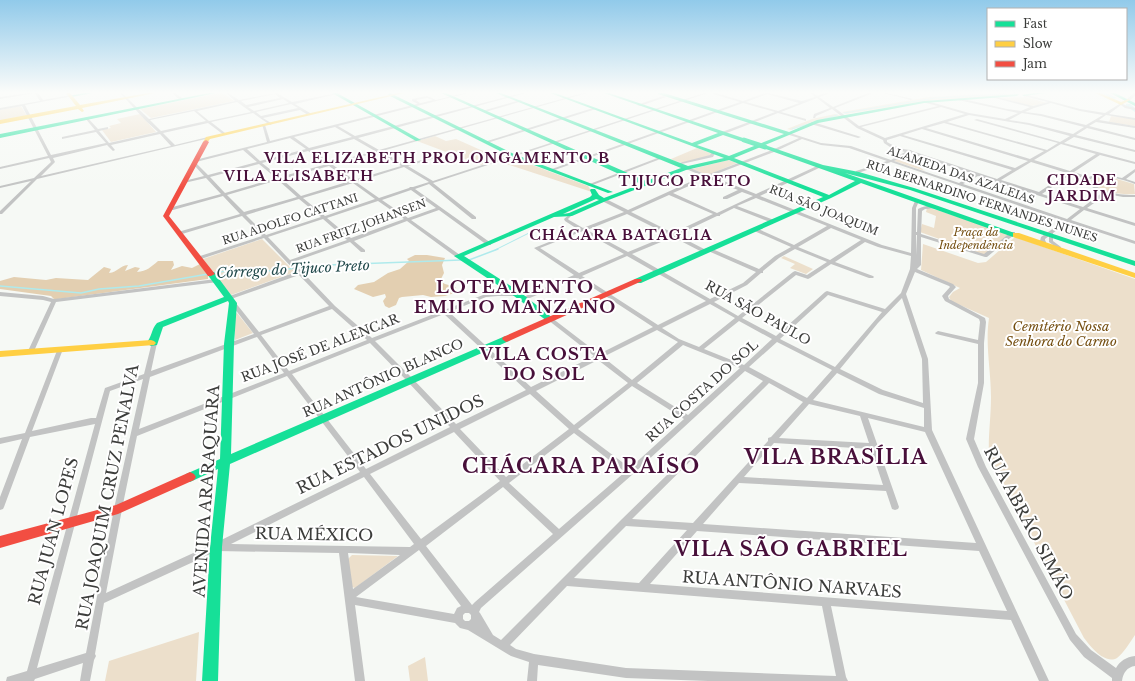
<svg xmlns="http://www.w3.org/2000/svg" width="1135" height="681" viewBox="0 0 1135 681" font-family="'Libre Baskerville',serif">
  <style>
    .green { fill: #ecdfcb }
    .forest { fill: #e3cfb1 }
    .lines { fill: none; stroke-linecap: round; stroke-linejoin: round }
    .stream-far1 { stroke: #afeaec; stroke-width: 1 }
    .stream { stroke: #afeaec; stroke-width: 1.5 }
    .river { fill: #afeaec; fill-rule: evenodd }
    .street { fill: #c2c3c3; fill-rule: evenodd }
    .fast { fill: #16e098; fill-rule: evenodd }
    .slow { fill: #ffcf43; fill-rule: evenodd }
    .jam { fill: #f24e42; fill-rule: evenodd }
    .fast-bridge { stroke: #16e098; stroke-width: 5 }
    .labels { text-anchor: middle; dominant-baseline: central; stroke-width: 4; stroke-linejoin: round; paint-order: stroke }
    .far-street-label { font-size: 11px; fill: #3c3d3b; stroke: #fff }
    .far-park-label { font-size: 11px; font-style: italic; fill: #744e10; stroke: #fff }
    .street-label { font-size: 13px; fill: #3c3d3b; stroke: #fff }
    .park-label { font-size: 13px; font-style: italic; fill: #744e10; stroke: #fff }
    .far-district-label { font-size: 14px; font-weight: bold; letter-spacing: 1px; fill: #48103a; stroke: #fff }
    .water-label { font-size: 14px; font-style: italic; fill: #234a4c; stroke: #fff }
    .near-street-label { font-size: 16px; fill: #3c3d3b; stroke: #fff }
    .district-label { font-size: 17px; font-weight: bold; letter-spacing: 1px; fill: #48103a; stroke: #fff }
    .near-district-label { font-size: 20px; font-weight: bold; letter-spacing: 1px; fill: #48103a; stroke: #fff }
  </style>
  <rect width="100%" height="100%" fill="#f6f9f5"/>
  <g class="green">
    <path d="M219,93H223L234,101L151,118L140,109Z"/>
    <path d="M1005,93L1011,96L934,100L846,114L842,112L929,97Z"/>
    <path d="M1026,97L1047,103L1031,106L1000,98Z"/>
    <path d="M21,106L27,116L0,121V110Z"/>
    <path d="M140,114L156,132L111,142L102,130L111,128L109,126L121,123L117,119Z"/>
    <path d="M835,114L842,116L815,121L791,130L787,129L812,119Z"/>
    <path d="M1111,116L1135,119V126L1109,122Z"/>
    <path d="M435,136L446,141L456,139L492,155L503,152L509,155L481,165L417,141Z"/>
    <path d="M697,148L713,154C703,159 680,166 671,159Z"/>
    <path d="M903,156H905L925,171L894,161Z"/>
    <path d="M511,157L588,186L592,192L497,161Z"/>
    <path d="M728,160L737,163L708,175L692,169Z"/>
    <path d="M1096,177H1110L1134,184L1135,194C1123,195 1097,193 1091,180Z"/>
    <path d="M927,208L937,210L1009,234L984,255L920,232L922,224L934,228L936,216L926,212Z"/>
    <path d="M1015,237L1135,279V635C1131,641 1123,654 1117,658C1105,665 1090,646 1084,638L989,456C988,435 991,418 991,397C991,371 985,344 989,318L951,301L949,297L953,292L960,288L921,270L923,244L978,263L986,262Z"/>
    <path d="M262,239L295,272L231,295L203,259Z"/>
    <path d="M784,256L813,269L806,274L790,268L795,264L781,258Z"/>
    <path d="M237,313L253,333L235,340V314Z"/>
    <path d="M352,555L398,556L355,588L352,587L348,559Z"/>
    <path d="M199,632L196,681H105L109,661Z"/>
    <path d="M425,657L428,681H410L408,666Z"/>
  </g>
  <g class="forest">
    <path d="M415,255H427L445,258L442,265L444,273L440,281L445,284L456,287V290L454,293L445,296L431,297L423,295L402,297L399,298L396,305L389,308L385,306L383,301L386,297L385,294L373,297L354,289L358,285L374,282L388,273L400,269L409,261L407,259Z"/>
    <path d="M158,261H173L174,265L171,270L182,266L192,268L200,264L208,276V279L58,299H54L51,296L0,289V281L14,277L46,280L56,278L88,280L104,267L111,269L109,273C118,272 119,266 128,265L125,271L135,267L140,268L137,272C147,271 151,267 158,261Z"/>
  </g>
  <g class="lines">
    <g class="stream-far1">
      <path d="M1012,93H1019"/>
      <path d="M844,113L935,98L1006,94"/>
      <path d="M792,129L837,115"/>
      <path d="M495,250L533,231"/>
    </g>
    <g class="stream">
      <path d="M469,260L498,249"/>
      <path d="M212,273L234,270L267,271L328,265L461,260"/>
      <path d="M0,286L81,293L99,289L139,286L208,274"/>
    </g>
    <g class="river">
      <path d="M1101,93H1106L1117,98L1113,99Z"/>
      <path d="M1126,104H1130L1135,108V112L1126,106Z"/>
    </g>
    <g class="street">
      <path d="M29,93H35L0,99V97Z"/>
      <path d="M35,93H38L43,100L71,95L73,96L25,105L51,155L106,143L96,132L62,139V137L95,130L85,118L87,117L98,129L108,127V129L99,131L109,143L158,132L146,121L120,93H122L149,119L235,101L226,93H228L239,100L277,93L292,102L337,93H341L295,104L310,113V115H308L300,110L263,118L271,123L272,124L270,125L253,113L211,122L225,133L226,134L224,135L208,123L163,133L175,145L208,137L210,138L37,179L2,214H0V211L31,181L0,188V186L34,178L51,162L49,158L0,169V167L48,156L22,106L0,110V108L40,101ZM275,94L280,98L246,105L241,101ZM283,99L289,103L254,111L248,107ZM237,102L251,112L209,121L197,111ZM291,104L298,108L261,116L256,112ZM194,111L206,121L161,131L150,120ZM160,134L171,146L41,176L55,162L53,158L107,145L113,151L115,150L111,145Z"/>
      <path d="M172,93H175L183,99L180,100Z"/>
      <path d="M464,93H468L338,126L355,136L522,93H526L358,138L379,150L583,93H587L382,151L405,165L442,154V156L408,166L433,181L704,93H708L433,183L476,217V219H472L429,184L415,189L491,243V245H487L439,210L411,220L460,255V257H456L407,221L354,241L365,250V252H361L350,242L293,262L335,306L372,338L483,295L498,292L519,293L520,294L519,295L517,296H498L486,297L449,312L531,387L594,356L548,320L547,319L548,318H552L599,354L653,327L578,278L525,300H521L520,299L521,298L574,275L534,248L579,230L565,221L564,219L570,214L572,215L568,219L569,220L583,228L624,212L602,201V199H606L628,210L703,176L686,169V167H688L707,175L772,150L799,138L786,134L785,133L787,132L821,143L851,146L891,160L905,152L890,147L884,143L883,140L857,128L832,109L816,116L815,118H813L814,114L830,108L817,98L781,112L806,119V121L778,113L724,134H722V132L775,112L743,103L552,171L549,170L740,102L713,94V93H716L743,101L765,93H768L802,101L815,97L811,93H813L817,96L825,93H828V94L819,97L833,107L868,93H871V94L835,108L859,126L938,106L926,103L925,102L927,101L969,113L1005,119L1018,113L958,100L957,99L959,98L1007,109L1021,111L1030,107L991,97L993,96L1033,106L1048,102L1023,96L1024,94L1080,109L1105,113L1121,103L1127,106L1135,108V110L1125,108L1121,105L1109,114L1135,118V120L1106,115L1099,120L1135,126V128L1096,122L1089,126L1135,138V140L1087,128L1076,135L1135,150V152L1074,137L1064,143L1135,162V164L1100,155L1074,172L1089,177L1096,174H1103L1122,178L1135,169V172L1126,179L1135,182V184C1123,180 1101,172 1089,180C1100,193 1120,195 1135,195V197H1123L1107,194L1087,208L1135,223V226L1084,210L1071,220L1135,241V244L1068,222L1053,233V241L1061,247V248H1057L1049,242V236L1045,239V240L1046,242V243H1042L1040,241L1041,237L1064,221L891,162L858,173H856V171L887,161L849,148L821,145L802,139L774,152L711,176L756,194L817,166H819V168L760,196L882,245L911,253L912,208L915,201L917,200L919,201L916,208V232H917L918,209C924,206 933,204 938,207V208L925,209L922,211L921,234L984,254L1011,232H1015V234L987,257H985L921,237V265L917,269L953,284L956,287L948,296L949,299L985,318L986,322L984,343V383L974,439L986,467L1076,634L1091,650L1116,668C1120,661 1126,657 1135,656V666C1127,667 1123,673 1122,681H1112V678L1084,657L1070,640L978,467L966,439L978,383V344L936,334L935,333L938,331L978,340L980,322L979,319L945,301L942,296L950,287L949,286L915,272L906,294L928,359L932,430L1049,681H1039L1011,620L831,606L846,677L848,681H708L626,678L538,665L537,681H527L529,662L511,656L468,630L460,628L455,623L355,605L365,681H355L339,553L217,551L104,603L95,654L96,656L94,660L90,681H80L83,663L35,679L34,681H6L7,677L27,671L95,424L30,437L4,507L3,509L0,510V497L22,439L0,444V438L25,433L58,348H62L63,349L32,431L91,418H96L105,388L144,374L152,342L154,341L157,343L151,371L254,334L231,304L230,303L231,302H235L259,332L329,306L299,275L231,299H227L226,298L227,297L296,272L264,238L201,259H197V257L262,236L242,216L182,234H178V232L240,214L223,196L173,210H169V208L221,194L206,178L184,183V181L204,176L194,165V163H196L208,175L257,162L243,150L196,162L194,161L195,160L267,142L262,124L265,125L270,141L433,100L427,98L416,100L420,103L418,104L412,101V99L427,96L436,100ZM767,94L799,103L778,111L746,102ZM1051,103L1080,111L1103,115L1086,125L1041,114L1025,112L1034,108ZM941,107L965,114L885,138L861,127ZM1022,113L1041,116L1084,127L1073,134L1029,123L1009,120ZM969,115L1029,125L1070,136L1060,142L977,119L974,120L1058,143L1047,150L947,122ZM944,123L1044,151L1030,159L926,128ZM335,127L352,137L309,148L294,137ZM922,129L1028,161L1015,168L903,135ZM900,136L1012,170L997,179L912,151L911,150C903,150 894,146 887,142V140ZM290,138L306,149L260,161L247,149ZM354,139L375,151L330,163L312,150ZM1061,144L1096,154L1070,171L1034,160ZM308,151L327,164L280,177L262,163ZM378,152L401,166L354,180L333,165ZM909,153L974,174L959,183L894,161ZM1031,162L1067,173L1039,192L1001,180ZM259,164L276,178L225,193L210,177ZM329,166L350,181L301,196L282,179ZM404,167L429,182L413,187H410L409,188L379,198L356,182ZM1071,174L1086,179L1085,180C1090,186 1095,190 1103,192L1083,207L1042,194ZM978,176L1080,209L1067,219L963,184ZM707,178L738,190L723,197V199H727L742,192L753,196L717,213L673,193ZM278,180L297,197L244,212L227,195ZM353,183L375,199L325,216L303,198ZM411,190L436,208L408,218L382,200ZM669,195L713,214L673,233L631,212ZM756,198L827,226L794,245L756,228H752V230L791,247L775,256L759,269L710,248H706V250L756,272L743,283L710,299L632,254L673,237L702,252H706V250L677,235L717,216H720V215L734,208L770,222H774V220L737,206ZM299,199L321,217L266,235L246,215ZM378,201L404,219L351,238L327,218ZM627,214L669,235L628,252L587,230ZM323,219L347,240L290,260L268,237ZM831,228L861,240L830,260L798,247ZM583,231L624,254L579,273L540,248ZM916,235H917L916,255ZM865,242L878,247L911,256L910,269L901,293L885,309L827,291L825,292L776,336L742,318L796,275L808,279L810,278L831,264L869,278H873L874,277L873,276L835,262ZM795,249L827,262L807,275L795,271L793,272L738,316L714,302L747,285L761,273H763V271L779,258ZM627,256L706,301L658,325L582,276ZM828,295L882,312L835,367L780,339ZM902,298L922,359L923,403L883,390L840,369L878,323ZM710,304L735,318L699,347L679,339L662,328ZM332,309L367,340L289,371L261,335ZM444,314L526,390L456,424L412,378L375,341ZM739,321L772,339L744,365L704,349ZM657,330L678,342L632,380L603,357ZM257,337L284,373L139,429L150,377ZM777,342L832,370L807,398L749,367ZM370,343L408,382L450,427L366,469L292,374ZM683,345L740,368L688,415L637,383ZM598,360L628,383L574,425L536,391ZM745,371L763,381L621,520L501,640L493,635L480,613L479,612L481,608L633,474ZM837,373L879,394L924,408V427L813,400ZM287,376L360,472L213,544L106,593L123,504L137,436ZM143,379L115,504L86,653L37,668L110,391ZM769,383L803,402L771,437L768,438V441L693,523L632,519ZM632,386L684,419L630,468L578,429ZM530,394L569,429L506,477L460,429ZM809,404L860,416L869,443L779,438ZM868,418L925,432L976,543L703,524L739,483L886,491L892,509L895,510L898,509L899,507ZM454,432L500,481L421,539L370,474ZM574,433L625,472L559,529L509,483ZM774,443L871,449L883,485L744,477ZM364,477L414,544L410,547L231,544ZM503,487L553,534L475,602L472,605L426,546ZM626,526L687,530L639,583L574,578ZM697,531L979,551L1007,611L650,584ZM419,550L461,606L457,608L454,614L356,597ZM348,553L400,555L353,589ZM567,586L822,606L836,676L626,668L534,654L516,649L510,645ZM465,613H469L471,615V619L469,621H465L463,619V615Z"/>
      <path d="M883,93H887L913,99L911,100Z"/>
      <path d="M1134,93H1135V96L1129,101H1127V99Z"/>
      <path d="M663,96L666,97L640,106L637,105Z"/>
      <path d="M520,100L523,101L485,112L482,111Z"/>
      <path d="M593,108L596,109L487,143L484,142Z"/>
      <path d="M811,122H813L861,137L858,138L811,124Z"/>
      <path d="M712,152L715,153L713,157L677,165L675,164L710,155Z"/>
      <path d="M660,157L663,158L590,186L587,185Z"/>
      <path d="M216,279L218,280L219,281L218,282L56,302L34,351L31,353L28,351L51,302L43,300L0,296V292L43,296L54,299Z"/>
    </g>
    <g class="fast">
      <path d="M84,93H93L71,97L69,96Z"/>
      <path d="M209,93H216L0,138V134Z"/>
      <path d="M332,93H337L421,140L416,141Z"/>
      <path d="M390,93L514,154L613,192L608,193L510,156L388,95Z"/>
      <path d="M441,93H446L646,181L681,168L496,93H501L688,166L724,158L550,93H555L692,143L718,133L604,93H609L746,139L747,140L744,142L723,135L697,145L729,156L784,134L658,94V93H664L789,132L817,120L924,101L1019,94L1017,96L924,103L818,123L765,145L823,165L859,172L914,188L1135,261V266L910,190L845,173L1020,235L1016,237H1013L861,183L831,198L641,283H635L634,281L635,279L823,197L729,160L686,170L606,201L572,216L554,217L464,256L520,292L554,319L553,321H547L514,296L454,256L590,197L592,195L590,190L591,189H595L599,195L604,198L641,184ZM763,146V148L855,181L829,195L734,158ZM596,199L599,200L569,213L563,214Z"/>
      <path d="M1034,93H1046L1024,96L1022,95Z"/>
      <path d="M1110,93H1115L1135,103V106Z"/>
      <path d="M208,272H214L237,303L234,344L231,454L503,337L506,336L510,339L509,341L230,464L222,547L218,681H202L210,547L218,469L190,482L186,480L184,477L186,474L220,459L224,344L229,303L228,301L163,327L157,345L151,346L146,343C152,338 151,329 157,323L224,297L207,274Z"/>
    </g>
    <g class="slow">
      <path d="M66,93H70L80,105L148,93H155L82,108L84,111L82,112L78,109L0,124V120L76,106Z"/>
      <path d="M398,93H404L210,139L206,144L203,142L206,137Z"/>
      <path d="M1095,93H1100L1121,102L1128,99L1130,100L1121,105Z"/>
      <path d="M1013,233H1019L1135,273V278L1013,237Z"/>
      <path d="M151,340L154,341L156,343L154,345L0,357V351Z"/>
    </g>
    <g class="jam">
      <path d="M206,140L209,142L169,216L215,274L211,276H208L163,216L203,142Z"/>
      <path d="M635,279H641L642,281L509,341L506,342L502,339L503,337Z"/>
      <path d="M190,472L194,474L196,477L194,480L118,514L0,548V536L116,505Z"/>
    </g>
    <path class="fast-bridge" d="M744,140L765,147"/>
  </g>
  <linearGradient id="sky" x2="0" y2="1"><stop stop-color="#91caea"/><stop offset="0.49" stop-color="#fbfcfa"/><stop offset="1" stop-color="#fbfcfa" stop-opacity="0"/></linearGradient>
  <rect width="1135" height="188" fill="url(#sky)"/>
  <g class="labels">
    <g class="far-street-label">
      <text transform="translate(961 175) rotate(19)">ALAMEDA DAS AZALEIAS</text>
      <text transform="translate(982 201) rotate(18)">RUA BERNARDINO FERNANDES NUNES</text>
      <text transform="translate(824 210) rotate(22)">RUA SÃO JOAQUIM</text>
      <text transform="translate(290 219) rotate(-18)">RUA ADOLFO CATTANI</text>
      <text transform="translate(361 226) rotate(-20)">RUA FRITZ JOHANSEN</text>
    </g>
    <g class="far-park-label">
      <text x="976" y="232">Praça da<tspan x="976" dy="13">Independência</tspan></text>
    </g>
    <g class="street-label">
      <text transform="translate(758 313) rotate(29)">RUA SÃO PAULO</text>
      <text transform="translate(320 348) rotate(-21)">RUA JOSÉ DE ALENCAR</text>
      <text transform="translate(383 378) rotate(-24)">RUA ANTÔNIO BLANCO</text>
      <text transform="translate(702 391) rotate(-42)">RUA COSTA DO SOL</text>
    </g>
    <g class="park-label">
      <text x="1061" y="326">Cemitério Nossa<tspan x="1061" dy="15">Senhora do Carmo</tspan></text>
    </g>
    <g class="far-district-label">
      <text x="437" y="158">VILA ELIZABETH PROLONGAMENTO B</text>
      <text x="299" y="176">VILA ELISABETH</text>
      <text x="1082" y="180">CIDADE<tspan x="1082" dy="16">JARDIM</tspan></text>
      <text x="685" y="181">TIJUCO PRETO</text>
      <text x="621" y="235">CHÁCARA BATAGLIA</text>
    </g>
    <g class="water-label">
      <text transform="translate(293 269) rotate(-3)">Córrego do Tijuco Preto</text>
    </g>
    <g class="near-street-label">
      <text transform="translate(390 444) rotate(-26)">RUA ESTADOS UNIDOS</text>
      <text transform="translate(206 491) rotate(-86)">AVENIDA ARARAQUARA</text>
      <text transform="translate(107 497) rotate(-79)">RUA JOAQUIM CRUZ PENALVA</text>
      <text transform="translate(1029 523) rotate(62)">RUA ABRÃO SIMÃO</text>
      <text transform="translate(53 531) rotate(-75)">RUA JUAN LOPES</text>
      <text transform="translate(314 534) rotate(1)">RUA MÉXICO</text>
      <text transform="translate(792 584) rotate(4)">RUA ANTÔNIO NARVAES</text>
    </g>
    <g class="district-label">
      <text x="515" y="287">LOTEAMENTO<tspan x="515" dy="20">EMILIO MANZANO</tspan></text>
      <text x="544" y="354">VILA COSTA<tspan x="544" dy="20">DO SOL</tspan></text>
    </g>
    <g class="near-district-label">
      <text x="836" y="457">VILA BRASÍLIA</text>
      <text x="581" y="466">CHÁCARA PARAÍSO</text>
      <text x="791" y="549">VILA SÃO GABRIEL</text>
    </g>
  </g>
  <rect x="987" y="8" width="140" height="72" fill="#ffffff" stroke="#b1b1b1"/>
  <rect x="995" y="21" width="20" height="6" fill="#16e098" stroke="#b1b1b1"/>
  <text x="1023" y="28" font-size="12" fill="#3c3d3b">Fast</text>
  <rect x="995" y="41" width="20" height="6" fill="#ffcf43" stroke="#b1b1b1"/>
  <text x="1023" y="48" font-size="12" fill="#3c3d3b">Slow</text>
  <rect x="995" y="61" width="20" height="6" fill="#f24e42" stroke="#b1b1b1"/>
  <text x="1023" y="68" font-size="12" fill="#3c3d3b">Jam</text>
</svg>
